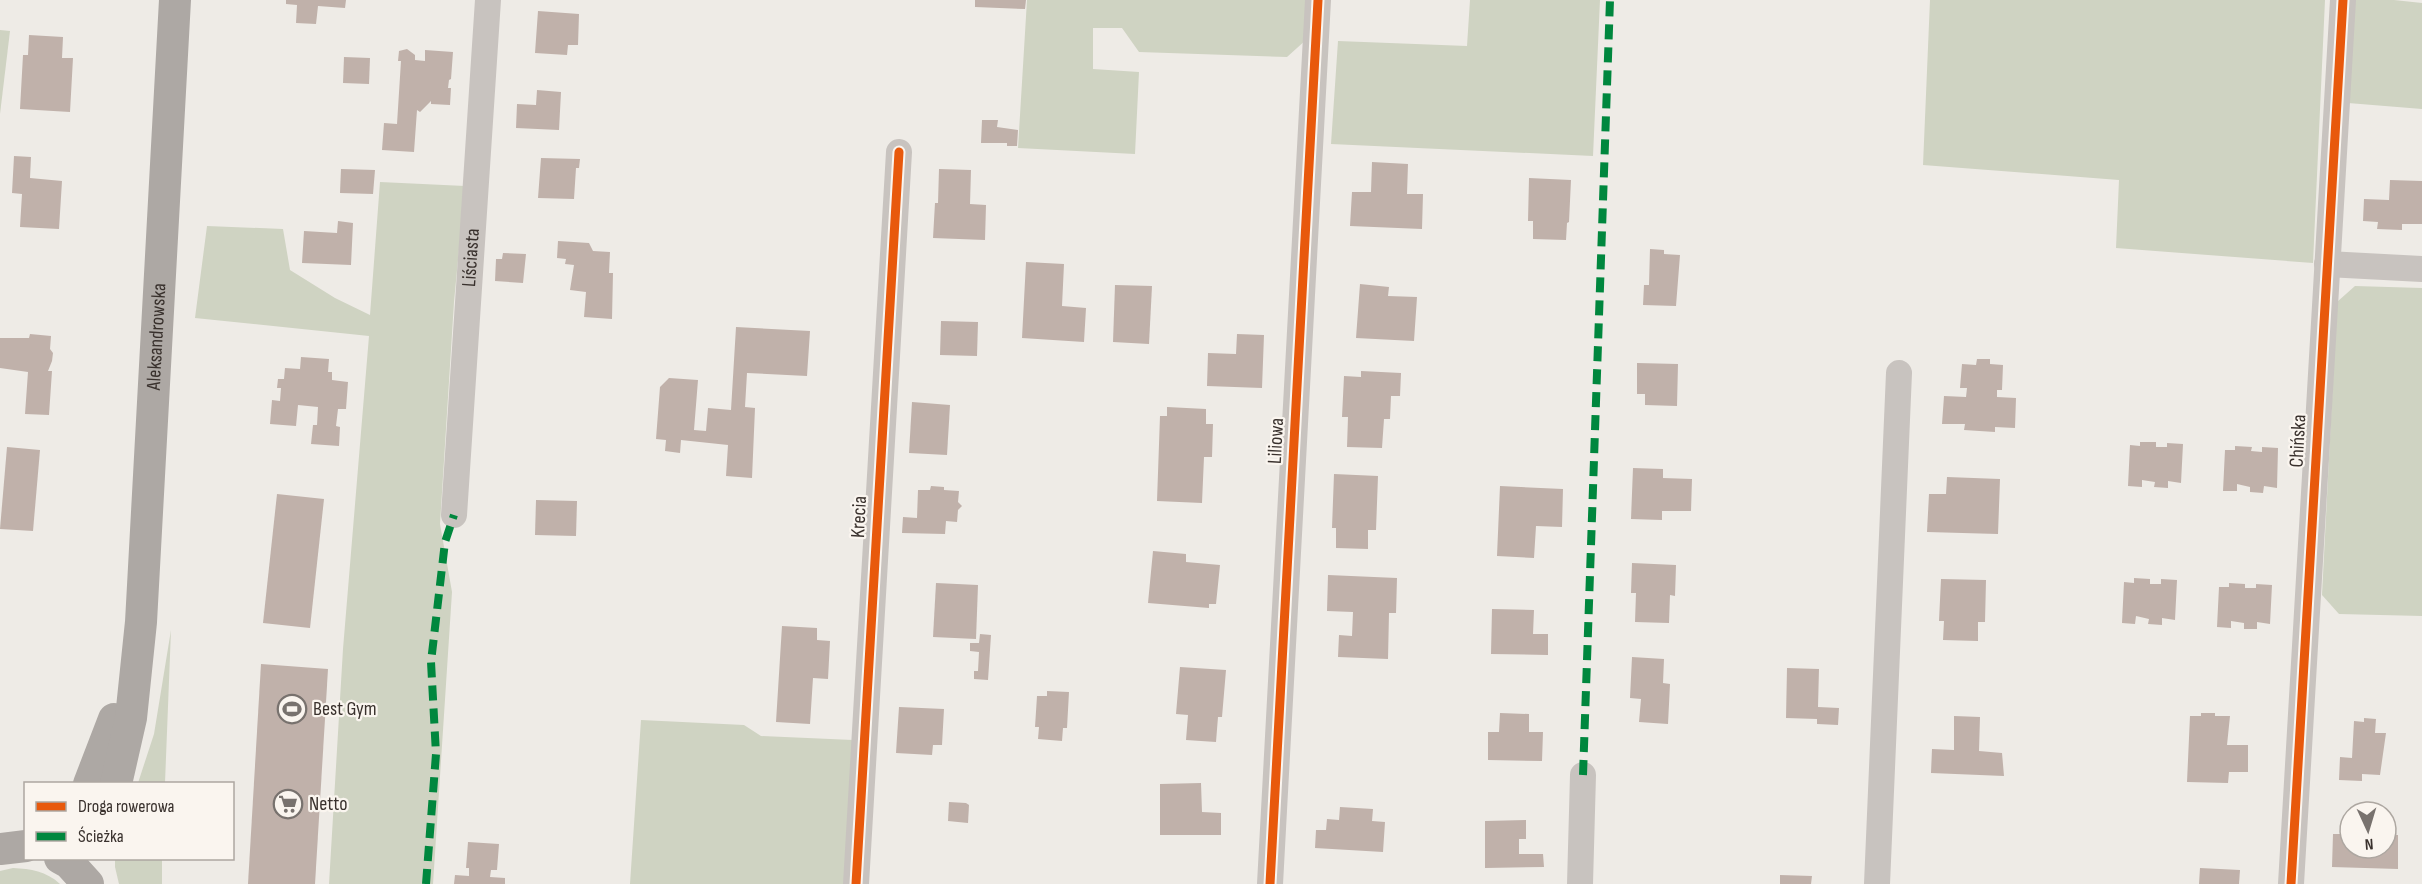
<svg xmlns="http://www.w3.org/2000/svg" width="2422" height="884" viewBox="0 0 2422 884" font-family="'Sofia Sans Condensed',sans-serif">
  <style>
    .green { fill: #cfd3c2 }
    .building { fill: #c0b1aa }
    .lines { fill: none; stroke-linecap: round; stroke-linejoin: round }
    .minor { stroke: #c8c3bf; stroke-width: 26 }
    .major { stroke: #ada8a4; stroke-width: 32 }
    .quiet { stroke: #00873e; stroke-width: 8; stroke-dasharray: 15 8; stroke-linecap: butt }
    .cycleway-casing { stroke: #faf5ef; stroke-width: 13 }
    .cycleway { stroke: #e8590c; stroke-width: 9 }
    .labels { text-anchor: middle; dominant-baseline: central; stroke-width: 4.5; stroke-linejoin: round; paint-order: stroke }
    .street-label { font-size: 20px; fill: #39312d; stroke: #faf5ef }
    .poi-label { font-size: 20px; fill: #39312d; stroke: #faf5ef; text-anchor: start }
  </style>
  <rect width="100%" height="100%" fill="#eeebe6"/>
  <g class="green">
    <path d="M1027,0H1309L1307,39L1287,57L1139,52L1122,28H1093V69L1139,72L1135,154L1018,148Z"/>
    <path d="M1470,0H1600L1593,156L1331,144L1338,41L1467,46Z"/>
    <path d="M1930,0H2325L2313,263L2116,248L2119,180L1923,165Z"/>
    <path d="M2354,0H2394L2422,3V109L2348,103Z"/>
    <path d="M0,30L10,31L0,114Z"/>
    <path d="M380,182L465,186L454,302L440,524L452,592L433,884H329L343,649L369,336L195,318L207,226L283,229L290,270L335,298L370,315Z"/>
    <path d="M2355,286L2422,288V616L2339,614L2322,595L2337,302Z"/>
    <path d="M171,630L165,783H138L154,734Z"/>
    <path d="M641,720L744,725L761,736L853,740L844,884H630Z"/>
    <path d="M115,859H162V884H119L115,867Z"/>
    <path d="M13,868C31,869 46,871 60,884H0V871Z"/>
  </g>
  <g class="building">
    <path d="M286,0H346L345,8L318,6L316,24L296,23L297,5L286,4Z"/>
    <path d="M975,0H1026L1025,9L975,7Z"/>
    <path d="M538,11L579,14L578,45H568L567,55L535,53Z"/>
    <path d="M29,35L63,37L62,58H73L70,112L20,109L23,55H28Z"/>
    <path d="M407,49L415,55V60L425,61V50L453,52L451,79L449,80L448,88H451L450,105L431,104V101L420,112L417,110L414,152L382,150L384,123L397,124L401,61H398L399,51Z"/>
    <path d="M344,57L370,58L369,84L343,83Z"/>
    <path d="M537,90L561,92L559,130L516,128L517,104L536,105Z"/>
    <path d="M982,120H998L997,127L1018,130L1017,146H1007V143H981Z"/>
    <path d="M14,156L31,157L30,178L62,181L59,229L20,227L22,194L12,193Z"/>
    <path d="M541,158L580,159L579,168H576L574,199L538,198Z"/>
    <path d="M1372,162L1408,164L1407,194H1423L1422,229L1350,226L1352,192H1371Z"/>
    <path d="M341,169L375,170L373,194L340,193Z"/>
    <path d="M939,169L971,170L970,204L986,205L985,240L933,238L935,203H938Z"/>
    <path d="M1529,178L1571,180L1569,222L1567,223L1566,240L1533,239V221H1528Z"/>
    <path d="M2390,180L2422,181V224H2402V230L2377,229L2378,222L2363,221L2364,199L2389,200Z"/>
    <path d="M338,221L353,223L351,265L302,263L304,231L337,233Z"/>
    <path d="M558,241L589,243L593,251L610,252L609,273H613L612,319L584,317L586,292L570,290L574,265L565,264L566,259L557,258Z"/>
    <path d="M1650,249L1664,250V254L1680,255L1676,306L1643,305L1644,285H1649Z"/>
    <path d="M503,253L526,254L523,283L495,281L496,259H502Z"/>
    <path d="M1026,262L1064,264L1062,306L1086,308L1084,342L1022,338Z"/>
    <path d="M1360,284L1389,287L1388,296L1417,297L1414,341L1356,338Z"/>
    <path d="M1115,285L1152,286L1149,344L1113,342Z"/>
    <path d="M941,321L978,322L977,356L940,355Z"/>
    <path d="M736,327L810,331L807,376L747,373L745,407L755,408L752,478L726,476L728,445L681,440L680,453L665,451L666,440L656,439L660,387L669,378L698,380L694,430L706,431L708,408L731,410Z"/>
    <path d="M30,334L51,336L50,349L53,353L52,361L48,371H52L49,415L25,414L28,372L0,368V338H29Z"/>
    <path d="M1237,334L1264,335L1262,388L1207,386L1208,353L1236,354Z"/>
    <path d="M301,357L329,359L328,372H332V380L348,382L346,409H338L336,426L340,427L339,446L311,444L313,425H317L318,407L298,405L296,426L270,424L272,400L280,401L281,388H277L278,379H284L285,368L300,369Z"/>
    <path d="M1977,359H1990V364L2003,365L2002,390H1997V397L2016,398L2015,428L1995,427V432L1964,430L1965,424H1942L1944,396L1966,397L1967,388H1960L1962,364L1976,365Z"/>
    <path d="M1637,363L1678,364L1677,406L1645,405V394H1637Z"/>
    <path d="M1361,371L1401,373L1400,396H1391L1390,419H1384L1382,448L1347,447L1348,417H1342L1344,376L1361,377Z"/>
    <path d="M912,402L950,405L947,455L909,453Z"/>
    <path d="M1167,407L1206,409V424H1213L1212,457H1204L1202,503L1157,501L1160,416H1167Z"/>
    <path d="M2140,442H2156V447H2167V443L2183,444L2181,483L2168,481V488L2154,487L2155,482L2142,480V487L2128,486L2130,445L2140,446Z"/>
    <path d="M2235,446L2252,447L2251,451L2262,452V447L2278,448L2277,488L2264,486L2263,493L2250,492V487L2237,484V491H2223L2225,450H2235Z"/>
    <path d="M7,447L40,450L33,531L0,529Z"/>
    <path d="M1633,468L1663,469V478L1692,479L1691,511H1662V520L1631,519Z"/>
    <path d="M1334,474L1378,476L1376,530H1368V549L1336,548V528H1332Z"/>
    <path d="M1947,477L2000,479L1998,534L1927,532L1929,494H1946Z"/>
    <path d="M931,486L944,487V490L959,491L958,502L962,506L958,510L957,522L946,521L945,534L902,533L903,517L917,518L918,490H930Z"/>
    <path d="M1500,486L1563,489L1562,527L1536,526L1534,558L1497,556Z"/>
    <path d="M277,494L324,499L310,628L263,623Z"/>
    <path d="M536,500L577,501L576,536L535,535Z"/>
    <path d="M1153,551L1186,554V562L1220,565L1216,604H1209V608L1148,603Z"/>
    <path d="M1632,563L1676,565L1675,596L1670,595L1669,623L1635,622L1636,593H1631Z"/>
    <path d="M1328,575L1397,578L1396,613H1389L1388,659L1338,657L1339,635L1352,636L1353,612L1327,611Z"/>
    <path d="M2134,578L2150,579V584H2161V579L2177,580L2175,620L2162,618V625L2148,624L2149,619L2136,616L2135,624L2122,623L2124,582L2134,583Z"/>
    <path d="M1941,579L1986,580L1985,622H1978V641L1943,640L1944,621H1939Z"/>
    <path d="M936,583L978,585L976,639L933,637Z"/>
    <path d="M2229,583L2245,584V588H2256V584L2272,585L2270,624L2257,622V629H2244V623L2231,621V628L2217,627L2219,587H2229Z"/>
    <path d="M1492,609L1534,610L1533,634H1548V655L1491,654Z"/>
    <path d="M782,626L817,628V640L830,641L828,679L813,678L810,724L776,722Z"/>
    <path d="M980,634L991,635L988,680L974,679V671H978L979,652L970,651V643H979Z"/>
    <path d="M1632,657L1664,659L1663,683L1670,684L1668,724L1639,722L1641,699L1630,698Z"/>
    <path d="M261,664L328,669L315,884H248Z"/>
    <path d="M1180,667L1226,670L1222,717H1218L1216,742L1186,740L1188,715L1176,714Z"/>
    <path d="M1787,668L1819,669L1818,707L1839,708L1838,725L1817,724V719L1786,718Z"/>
    <path d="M1047,691L1069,692L1067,728H1063L1062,741L1038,739L1039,727H1035L1037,696H1047Z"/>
    <path d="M899,707L944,709L942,745H933L932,755L896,753Z"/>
    <path d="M1500,713L1529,714V732H1543L1542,761L1488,760V732H1499Z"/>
    <path d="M2201,713H2215V716H2230L2227,745H2248V772H2229L2228,783L2187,782L2190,716H2201Z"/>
    <path d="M1954,716L1980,717L1979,751L2002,753L2004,776L1931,773L1932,749L1954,750Z"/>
    <path d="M2364,718L2376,719L2375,733H2386L2380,775L2362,774V781L2339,780L2340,757L2352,758L2354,721L2364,722Z"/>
    <path d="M1201,783L1202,812L1221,813V835H1160V784Z"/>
    <path d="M949,802L966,803L969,805L968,823L948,821Z"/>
    <path d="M1340,807L1373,809L1372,821L1385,822L1383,852L1315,848L1316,830H1326L1327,819L1339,820Z"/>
    <path d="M1526,820V839H1519V854H1543L1544,867L1485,868V821Z"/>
    <path d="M2333,834H2350V848H2386V835H2398V869L2332,867Z"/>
    <path d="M468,842L499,844L497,870H491L490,877L505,878V884H454L455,875L469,876V868H466Z"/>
    <path d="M2200,868L2240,870L2239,884H2199Z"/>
    <path d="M1780,875L1812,876L1811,884H1780Z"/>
  </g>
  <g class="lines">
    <g class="minor">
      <path d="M2327,264L2422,269"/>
      <path id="s1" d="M454,515L488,0"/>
      <path d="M856,884L899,152"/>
      <path d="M1270,884L1318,0"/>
      <path d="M1580,884L1583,775"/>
      <path d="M1877,884L1899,373"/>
      <path d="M2291,884L2343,0"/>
    </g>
    <g class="major">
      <path d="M89,784L114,719"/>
      <path id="s2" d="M116,784L131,718L141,622L175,0"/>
      <path d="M0,849L26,846"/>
      <path d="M60,858L69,863L88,884"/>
    </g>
    <g class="quiet">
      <path d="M1583,775L1610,0"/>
      <path d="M426,884L436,754L431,662L445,542L454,515"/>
    </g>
    <g class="cycleway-casing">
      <g id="cycleway">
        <path d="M856,884L899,152"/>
        <path d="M1270,884L1318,0"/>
        <path d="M2291,884L2343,0"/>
      </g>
    </g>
    <use href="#cycleway" class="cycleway"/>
  </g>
  <defs>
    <g id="stadium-ring" transform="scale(1.5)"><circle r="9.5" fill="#faf5ef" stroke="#78726e" stroke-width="1.5"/><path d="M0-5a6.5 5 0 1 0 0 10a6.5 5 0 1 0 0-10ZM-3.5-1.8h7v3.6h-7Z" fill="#78726e"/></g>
    <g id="supermarket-ring" transform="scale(1.5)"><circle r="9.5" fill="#faf5ef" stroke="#78726e" stroke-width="1.5"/><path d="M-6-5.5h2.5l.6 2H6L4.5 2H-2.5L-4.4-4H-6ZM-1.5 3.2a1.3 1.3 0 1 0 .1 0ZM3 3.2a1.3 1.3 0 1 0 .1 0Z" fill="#78726e"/></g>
  </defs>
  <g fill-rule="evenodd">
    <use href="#stadium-ring" x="292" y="709"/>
    <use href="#supermarket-ring" x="288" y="804"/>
  </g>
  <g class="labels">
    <g class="street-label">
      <text stroke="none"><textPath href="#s1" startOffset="258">Liściasta</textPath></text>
      <text stroke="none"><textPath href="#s2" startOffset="450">Aleksandrowska</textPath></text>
      <text transform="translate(1276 441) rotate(-87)">Liliowa</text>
      <text transform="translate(2298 441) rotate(-87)">Chińska</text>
      <text transform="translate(859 517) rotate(-87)">Krecia</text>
    </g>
    <g class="poi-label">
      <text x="313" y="709">Best Gym</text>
      <text x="309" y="804">Netto</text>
    </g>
  </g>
  <rect x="24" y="782" width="210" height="78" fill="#faf5ef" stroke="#ada7a1" stroke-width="1.5"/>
  <rect x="36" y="802" width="30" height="9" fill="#e8590c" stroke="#ada7a1" stroke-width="1.5"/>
  <text x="78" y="812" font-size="18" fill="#39312d">Droga rowerowa</text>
  <rect x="36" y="832" width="30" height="9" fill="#00873e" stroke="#ada7a1" stroke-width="1.5"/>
  <text x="78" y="842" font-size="18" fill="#39312d">Ścieżka</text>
  <g transform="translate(2368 830) rotate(176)"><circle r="28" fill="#faf5ef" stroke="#ada7a1" stroke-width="1.5"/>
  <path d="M0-4.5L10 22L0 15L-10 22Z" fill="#78726e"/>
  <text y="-9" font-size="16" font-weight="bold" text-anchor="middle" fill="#39312d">N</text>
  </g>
</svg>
